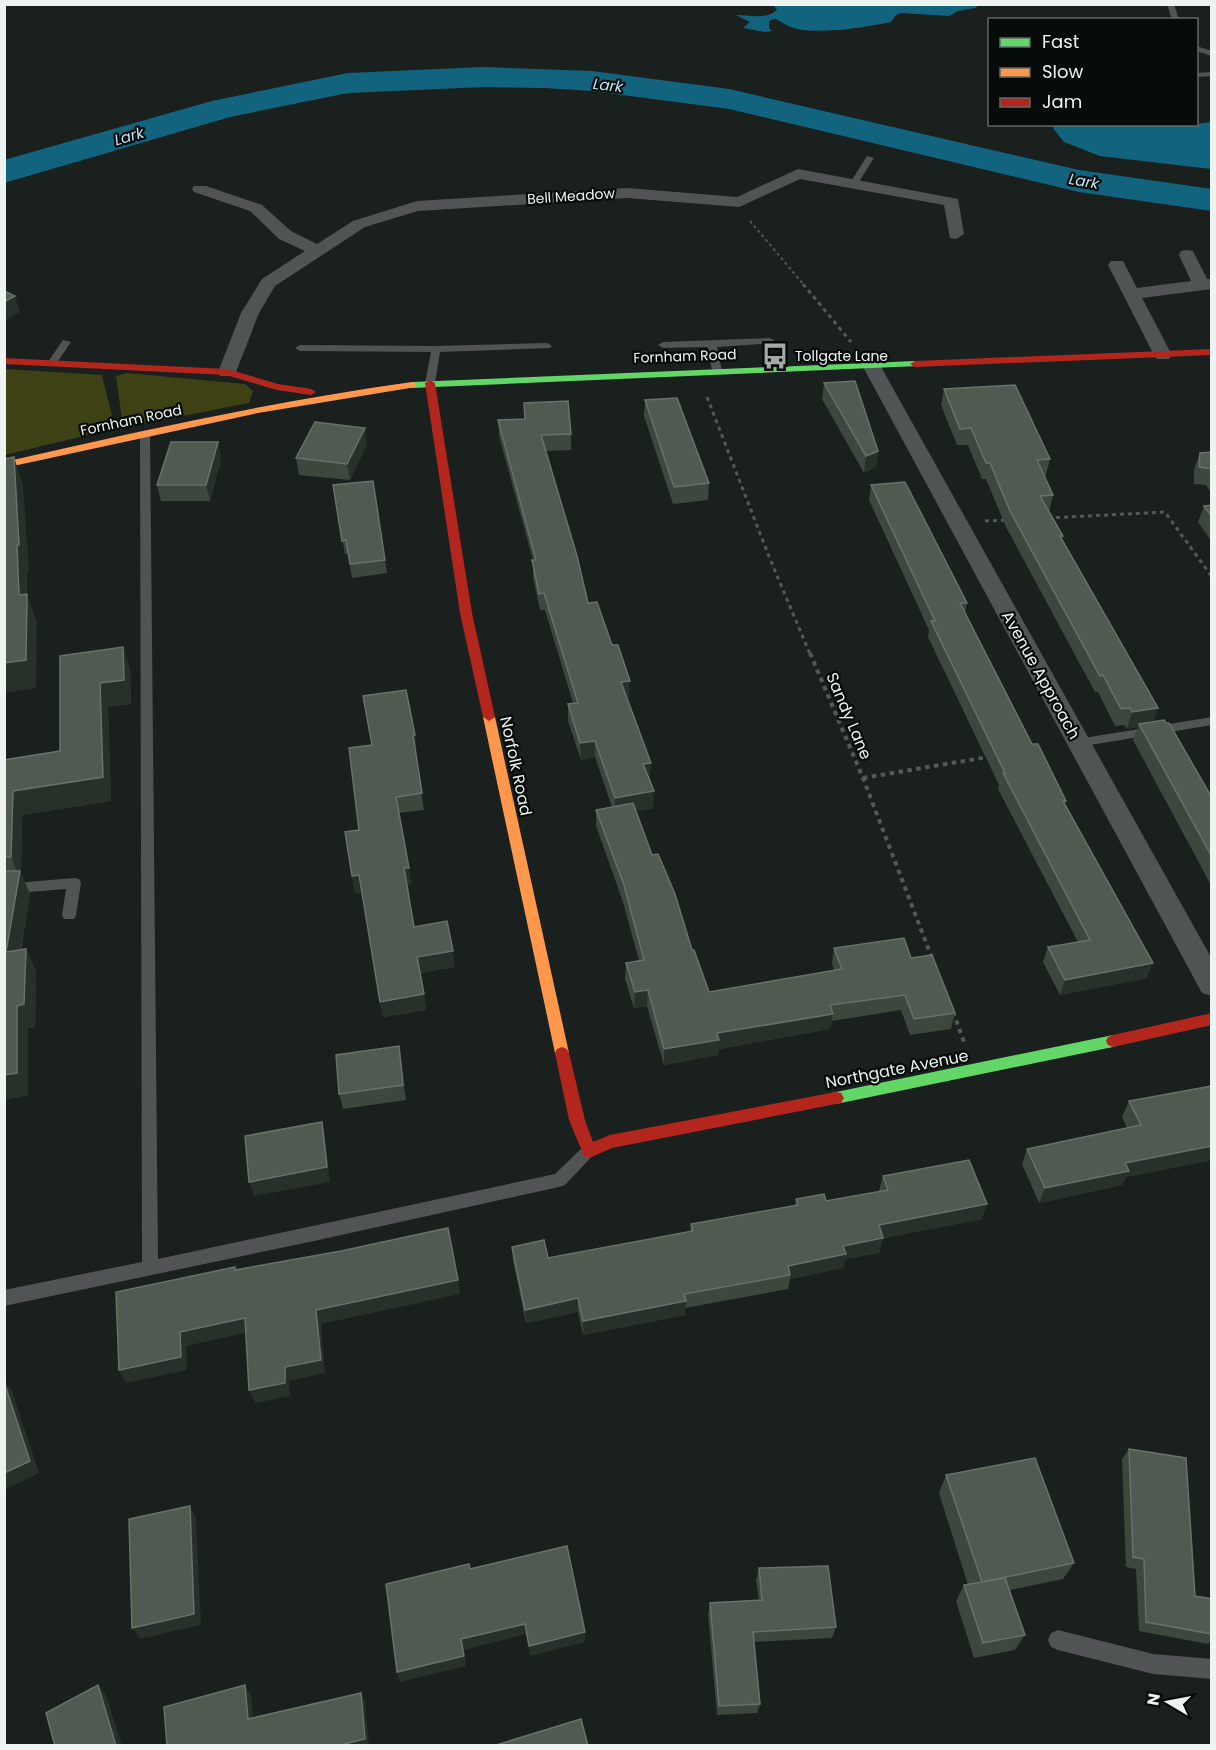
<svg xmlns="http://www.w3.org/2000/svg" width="1216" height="1750" viewBox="0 0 1216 1750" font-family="Poppins,sans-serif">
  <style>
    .green { fill: #3e4113 }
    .water { fill: #12647e }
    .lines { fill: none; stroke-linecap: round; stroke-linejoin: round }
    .river { fill: #12647e; fill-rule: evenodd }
    .path-far2 { stroke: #565858; stroke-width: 2; stroke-dasharray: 3 3; stroke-linecap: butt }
    .path-far1 { stroke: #565858; stroke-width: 3; stroke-dasharray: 4 4; stroke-linecap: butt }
    .path { stroke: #565858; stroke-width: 4; stroke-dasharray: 4.5 4.5; stroke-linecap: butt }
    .lane { fill: #515454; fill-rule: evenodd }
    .street { fill: #515454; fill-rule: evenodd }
    .fast { fill: #63d668; fill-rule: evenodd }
    .slow { fill: #ff974d; fill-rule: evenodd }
    .jam { fill: #b3261e; fill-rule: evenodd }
    .wall { fill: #3c473e }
    .shaded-wall { fill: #273029 }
    .building { fill: #4f5a51; stroke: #68726a; stroke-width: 1.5 }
    .labels { text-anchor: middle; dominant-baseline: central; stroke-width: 4.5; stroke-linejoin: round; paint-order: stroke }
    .far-street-label { font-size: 14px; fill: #edf4f1; stroke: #070b09 }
    .far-poi-label { font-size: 14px; fill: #edf4f1; stroke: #070b09; text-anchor: start }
    .far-water-label { font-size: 15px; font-style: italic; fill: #c0e8f9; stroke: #070b09 }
    .street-label { font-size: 16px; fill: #edf4f1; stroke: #070b09 }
  </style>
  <rect width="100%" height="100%" fill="#1a201e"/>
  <g class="green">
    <path d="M5,369L102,375L114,424L104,431L5,455Z"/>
    <path d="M127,373L245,384L253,391L249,403L128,427L122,419L116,376Z"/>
  </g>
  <g class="water">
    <path d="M771,4H979V5L975,8L958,11L949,16L901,13L896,15L891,22C868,27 813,36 791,27C784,25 781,20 774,19L769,21V28L772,31L765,32L743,28L750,22L736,15C749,15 770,20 777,9Z"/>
    <path d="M1211,122V169L1100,156L1064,142L1053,128L1054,124H1196Z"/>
  </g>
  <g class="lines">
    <path class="river" d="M484,67L592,71L729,89L1079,170L1212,189V211L1079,192L729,109L592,91L545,88L484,87L348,93L230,117L4,183V160L212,101L348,73Z"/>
    <path class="path-far2" d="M750,221L804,285"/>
    <g class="path-far1">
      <path d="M803,284L851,342"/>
      <path d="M707,397L770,559L810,654"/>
      <path d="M1048,518L1165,512L1212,577"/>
      <path d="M985,521L1008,520"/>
    </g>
    <g class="path">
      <path d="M810,653L863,778L932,958"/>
      <path d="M863,778L988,757"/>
      <path d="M953,1012L964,1042"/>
    </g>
    <g class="lane">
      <path d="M1167,4H1174L1179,20H1172Z"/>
      <path d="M1196,46L1212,51V56L1196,51Z"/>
      <path d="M1212,72V76L1196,77V73Z"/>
      <path d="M867,156L874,158L857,185H851L850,183Z"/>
      <path d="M770,338L775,341L773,343L717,347L722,371L717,374L712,371L708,347L663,348L658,345L663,342Z"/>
      <path d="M63,340L71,342L56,364H50L48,362Z"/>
      <path d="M547,343L552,346L550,348L440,352L435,383L430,386L425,383L431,352L300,351L295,348L300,345L436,346Z"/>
      <path d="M145,430L150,433L158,1259L555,1174L584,1146L589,1144L594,1146L597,1151L565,1185L559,1187L314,1241L4,1306V1290L142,1262L140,433Z"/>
      <path d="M1212,717V725L1078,747L1072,743L1078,739Z"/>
      <path d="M74,878L79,879L81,883L76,915L74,919H64L62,915L66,889L4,894V884Z"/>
      <path d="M1058,1630L1153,1654L1212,1659V1679L1153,1674L1058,1650L1051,1647L1048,1640L1051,1633Z"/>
    </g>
    <g class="street">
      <path d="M798,169L958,199L964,234L956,239L950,238L944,205L800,179L739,207L627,198L418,211L365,227L275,286L259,313L236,372L234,376H220L218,372L241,313L262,279L305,251L279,239L250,211L194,192L192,189L194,186H206L262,205L291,231L317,244L353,221L417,201L627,188L737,197Z"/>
      <path d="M1187,250L1193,251L1207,279H1212V289L1142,298L1172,355L1169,359H1157L1154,355L1108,265L1111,261H1123L1137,288L1191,281L1179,255L1181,251Z"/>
      <path d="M871,359L878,361L880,365L1212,959V996L1202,993L862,365L864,361Z"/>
    </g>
    <g class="fast">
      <path d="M915,361L918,362V366L412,388L407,385L412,382Z"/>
      <path d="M1113,1035L1118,1037L1120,1041L1118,1045L1113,1047L836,1104L831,1103L828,1098L831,1093L836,1092Z"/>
    </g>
    <g class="slow">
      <path d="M412,382L416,383V387L258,413L4,468V462C140,431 275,401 412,382Z"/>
      <path d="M489,713L495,717L569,1053L567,1057L562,1059L557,1057L555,1053L483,717Z"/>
    </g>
    <g class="jam">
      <path d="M1212,349V355L915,367L910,364L915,361Z"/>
      <path d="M4,358L227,369L278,384L311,389L316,392L311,395L277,390L226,375L4,364Z"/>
      <path d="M430,380L435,383L472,613L495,717L489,721L483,717L460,613L425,383Z"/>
      <path d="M1212,1013V1025L1113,1047L1108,1045L1106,1041L1108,1037L1113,1035Z"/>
      <path d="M562,1047L567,1049L569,1053L585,1120L593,1142L610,1135L836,1092L841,1093L844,1098L841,1103L836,1104L612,1148L589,1158L584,1156L569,1120L555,1053L557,1049Z"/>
    </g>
  </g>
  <g class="wall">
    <path d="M824,383L878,451L876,467L864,473L822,399Z"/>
    <path d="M944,389L1050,459L1046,475L1044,476L1053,495L1049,512L1063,536L1062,540L1158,708L1153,721L1212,798V887L1133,740L1138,727L1127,729L1124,725L1115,726L1098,692H1095L1006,527L986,479H982L968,445H957L941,405Z"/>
    <path d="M645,400L709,483L708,500L673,504L644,416Z"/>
    <path d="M524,403L571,434V450L546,451L588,603L629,697L627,698L650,779L649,780L653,808L636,811L652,855L709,992L834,971L832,963L834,948L911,958L955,1013L951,1029L910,1035L901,1010L832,1021L830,1029L719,1049L718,1055L664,1065L647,1006L634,1008L625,979L626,963L639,961L623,902L596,826V810L612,807L595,757L581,760L568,721V704L573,703L545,610H540L533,577V560L499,436L498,420L525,419Z"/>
    <path d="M218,442L221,459L210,501H161L157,485Z"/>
    <path d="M367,444L350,480L299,475L296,458Z"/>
    <path d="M1212,452V494L1206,485L1194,484V469L1200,453Z"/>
    <path d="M373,481L387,573L352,578L348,554H345L333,485Z"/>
    <path d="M871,485L967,603L965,613L1032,744L1066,801L1065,804L1147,978L1060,995L1043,962L1048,947L1078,942L998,789L999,785L928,637L929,630L869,500Z"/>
    <path d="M1204,506L1212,517V542L1198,522Z"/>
    <path d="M123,647L130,671L131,704L108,707L111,801L22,815L21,873L30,894L21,950L26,949L36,972L35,1027L28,1028V1095L4,1100V760L60,751Z"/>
    <path d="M363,696L417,751H415L424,810L399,813L411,884L407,885L414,927L455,967L420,973L426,1010L383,1017L362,892L355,893L352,876L372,745Z"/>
    <path d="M402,1061L406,1100L343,1109L339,1094Z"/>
    <path d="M1212,1086V1160L1126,1177L1122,1185L1039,1203L1022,1164L1027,1149L1127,1128L1122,1117L1129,1101Z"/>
    <path d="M883,1176L982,1219L883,1238L879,1253L845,1259L843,1268L790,1279L788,1289L685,1308V1315L583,1335L578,1312L526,1323L513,1261L512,1247L548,1258L690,1231L691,1224L795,1206L796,1199L826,1201L879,1191Z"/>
    <path d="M1129,1449L1195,1596L1212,1599V1640L1208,1644L1139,1631L1136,1569L1126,1567L1122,1459Z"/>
    <path d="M946,1475L1074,1563L1063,1579L1010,1590L1025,1635L1015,1650L974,1658L956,1601L964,1585H968L939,1493Z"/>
    <path d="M759,1568L836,1627L832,1638L754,1642L760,1704L757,1713L717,1715L708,1614L710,1603L759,1601L756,1580Z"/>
  </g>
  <g class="shaded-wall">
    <path d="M15,296L20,312L4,321V302Z"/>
    <path d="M365,428L367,444L350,480L347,464Z"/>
    <path d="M218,442L221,459L210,501L206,485Z"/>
    <path d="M878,451L876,467L864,473L866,456Z"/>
    <path d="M14,457L23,485L29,572L27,573V595L37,622L36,688L4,693V663L19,595Z"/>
    <path d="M123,647L130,671L131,704L108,707L111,801L22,815L21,873L30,894L16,975L6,952L19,876L11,857L13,791L103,777L100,683Z"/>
    <path d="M630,681L629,697L621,699V682Z"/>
    <path d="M1158,708L1152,725L1139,724L1138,727L1127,729L1132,712Z"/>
    <path d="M413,735H415L417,751H415Z"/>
    <path d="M595,741V757L581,760L580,743Z"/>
    <path d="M651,763L650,779L643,781V764Z"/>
    <path d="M654,791L653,808L615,815V798Z"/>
    <path d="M404,868H409L411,884L406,885Z"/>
    <path d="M359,875L362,892L355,893L352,876Z"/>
    <path d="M26,949L36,972L35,1027L28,1028V1095L4,1100V1075Z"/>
    <path d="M453,951L455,967L419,973L417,957Z"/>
    <path d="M1153,963L1147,978L1060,995L1065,980Z"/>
    <path d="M648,990L647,1006L634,1008L635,992Z"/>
    <path d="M424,994L426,1010L383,1017L380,1002Z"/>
    <path d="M833,1014L830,1029L719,1049L718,1055L664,1065V1049L717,1033Z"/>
    <path d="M399,1046L402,1061L406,1100L403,1085Z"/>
    <path d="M322,1122L325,1137L330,1182L254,1196L249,1182Z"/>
    <path d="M1212,1146V1160L1126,1177L1122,1185L1039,1203L1045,1188L1125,1163Z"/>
    <path d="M987,1204L982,1219L875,1240L879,1225Z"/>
    <path d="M883,1238L879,1253L845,1259L843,1268L790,1279V1275L788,1266L843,1246Z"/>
    <path d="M458,1280L460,1294L321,1324L325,1373L289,1381L290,1396L255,1403L249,1390L285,1367L316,1310Z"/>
    <path d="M578,1298V1312L526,1323L525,1310Z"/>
    <path d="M686,1301L685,1315L583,1335V1321Z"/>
    <path d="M245,1318L250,1332L186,1346L187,1370L126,1383L119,1370L180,1332Z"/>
    <path d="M4,1380L12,1391L39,1473L4,1490Z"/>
    <path d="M190,1506L196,1518L201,1625L140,1639L132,1628Z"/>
    <path d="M525,1624L526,1634L464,1650L466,1666L400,1682L397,1672L461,1639Z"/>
    <path d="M585,1632V1642L530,1656L529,1646Z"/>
    <path d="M98,1685L106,1695L122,1746H116Z"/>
    <path d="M245,1685L251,1695L254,1728L248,1719Z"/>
    <path d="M361,1693L365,1702L369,1746H336Z"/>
  </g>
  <g class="building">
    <path d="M4,291L15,296L4,302Z"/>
    <path d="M855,381L878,451L866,456L824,383Z"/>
    <path d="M1015,385L1050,459L1037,460L1053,495L1040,496L1063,536H1060L1158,708L1132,712L1130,708L1121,709L1103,675L1100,676L1010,511L990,463H986L971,428L960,429L944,389Z"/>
    <path d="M677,398L709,483L674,487L645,400Z"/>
    <path d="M568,401L571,434L541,435L577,556L588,603L597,602L612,645H618L630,681L621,682L651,763L643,764L654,791L615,798L595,741L580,743L568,704L578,703L544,593L539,594L532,560H536L498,420L525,419L524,403Z"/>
    <path d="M315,422L365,428L347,464L296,458Z"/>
    <path d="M171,442H218L206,485H157Z"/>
    <path d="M1212,452V469L1199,467L1200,453Z"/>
    <path d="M14,457L19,545H17L19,595L27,594L26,660L4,663V459Z"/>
    <path d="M373,481L385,560L350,564L346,540L342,541L333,485Z"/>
    <path d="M905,482L967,603H960L1032,744H1038L1066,801H1063L1153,963L1065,980L1048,947L1090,940L1003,773H1005L931,621H935L871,485Z"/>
    <path d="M1212,505V517L1204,506Z"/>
    <path d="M123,647L124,680L100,683L103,777L13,791L11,857H4V760L60,751V656Z"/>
    <path d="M406,690L415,735H413L422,793L396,797L409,868H404L414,927L447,921L453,951L417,957L424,994L380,1002L359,875L352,876L345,832L359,830L349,748L372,745L363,696Z"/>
    <path d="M1164,720L1166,723H1169L1212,798V857L1139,724Z"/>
    <path d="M633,803L652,855L658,854L675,894L692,950H694L709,992L842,969L834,948L904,938L911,958L932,955L955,1013L914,1019L905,995L830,1005L833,1014L717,1033L719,1040L664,1049L648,990L635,992L626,963L644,960L624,885L596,810Z"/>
    <path d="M4,871H20L6,952L26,949L24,1004L17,1006V1073L4,1075Z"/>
    <path d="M399,1046L403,1085L339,1094L336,1055Z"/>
    <path d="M1212,1086V1146L1125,1163L1129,1171L1045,1188L1027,1149L1141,1125L1129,1101Z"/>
    <path d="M322,1122L327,1167L249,1182L245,1136Z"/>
    <path d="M969,1160L987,1204L879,1225L883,1238L843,1246L846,1254L788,1266L790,1275L684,1294L686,1301L583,1321L578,1298L525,1310L512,1247L544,1240L548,1258L693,1231L691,1224L798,1205L796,1199L824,1194L826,1201L888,1190L883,1176Z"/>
    <path d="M448,1228L458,1280L316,1310L321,1360L285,1367V1383L249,1390L245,1318L180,1332L181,1357L119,1370L116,1292L235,1267V1270L341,1251Z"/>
    <path d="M4,1382L30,1461L4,1473Z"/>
    <path d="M1129,1449L1186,1458L1195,1596L1212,1599V1634L1146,1622L1144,1559L1133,1557Z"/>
    <path d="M1035,1458L1074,1563L982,1582L946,1475Z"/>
    <path d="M190,1506L194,1614L132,1628L129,1519Z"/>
    <path d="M567,1546L585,1632L529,1646L525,1624L461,1639L464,1656L397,1672L386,1584L469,1564L470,1569Z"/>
    <path d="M828,1566L836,1627L753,1632L760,1704L719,1706L710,1603L762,1600L759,1568Z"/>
    <path d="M1005,1578L1025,1635L983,1643L964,1585Z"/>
    <path d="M98,1685L116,1746H55L46,1713Z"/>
    <path d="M245,1685L248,1719L361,1693L365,1739L336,1746H167L164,1707Z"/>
    <path d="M581,1719L588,1746H493Z"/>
  </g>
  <defs>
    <g id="bus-bare" transform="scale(2.07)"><path d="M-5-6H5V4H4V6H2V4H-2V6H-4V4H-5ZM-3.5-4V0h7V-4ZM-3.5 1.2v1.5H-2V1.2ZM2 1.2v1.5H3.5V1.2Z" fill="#a3aaa7" stroke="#070b09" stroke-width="2.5" paint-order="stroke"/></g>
  </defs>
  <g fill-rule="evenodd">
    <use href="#bus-bare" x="775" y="356"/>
  </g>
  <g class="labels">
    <g class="far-street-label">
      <text transform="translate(571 196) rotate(-4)">Bell Meadow</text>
      <text transform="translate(685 356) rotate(-2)">Fornham Road</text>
      <text transform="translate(131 420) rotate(-12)">Fornham Road</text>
    </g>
    <g class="far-poi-label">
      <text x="795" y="356">Tollgate Lane</text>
    </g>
    <g class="far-water-label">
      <text transform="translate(608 85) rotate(7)">Lark</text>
      <text transform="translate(129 136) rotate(-16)">Lark</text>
      <text transform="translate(1084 181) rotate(10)">Lark</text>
    </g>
    <g class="street-label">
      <text transform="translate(1041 675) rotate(61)">Avenue Approach</text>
      <text transform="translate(849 716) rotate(67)">Sandy Lane</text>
      <text transform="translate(516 766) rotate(78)">Norfolk Road</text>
      <text transform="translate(897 1069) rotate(-11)">Northgate Avenue</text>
    </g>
  </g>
  <rect width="1216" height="1750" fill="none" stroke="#edf4f1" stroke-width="12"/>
  <rect x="988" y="18" width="210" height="108" fill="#070b09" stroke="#636866" stroke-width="1.5"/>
  <rect x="1000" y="38" width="30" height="9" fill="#63d668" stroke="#636866" stroke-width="1.5"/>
  <text x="1042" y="48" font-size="18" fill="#edf4f1">Fast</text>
  <rect x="1000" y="68" width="30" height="9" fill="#ff974d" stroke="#636866" stroke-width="1.5"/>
  <text x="1042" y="78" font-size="18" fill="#edf4f1">Slow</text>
  <rect x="1000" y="98" width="30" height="9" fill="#b3261e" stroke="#636866" stroke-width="1.5"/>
  <text x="1042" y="108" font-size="18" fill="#edf4f1">Jam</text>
  <g transform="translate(1168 1702) rotate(280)" stroke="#070b09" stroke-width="4.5" paint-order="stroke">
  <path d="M0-4.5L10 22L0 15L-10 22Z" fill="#edf4f1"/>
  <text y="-9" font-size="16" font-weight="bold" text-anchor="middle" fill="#edf4f1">N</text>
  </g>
</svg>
